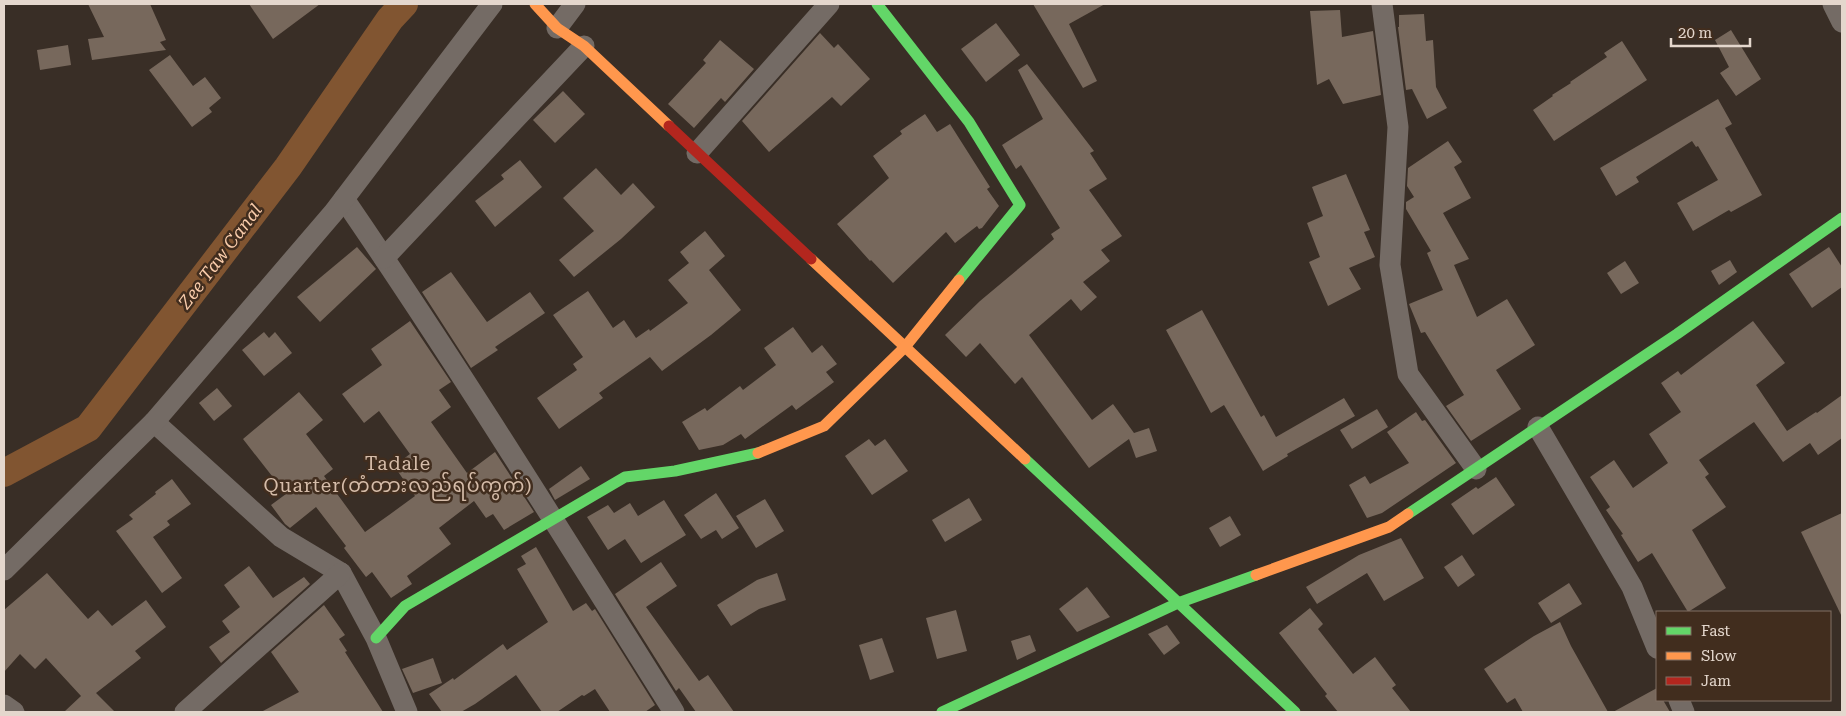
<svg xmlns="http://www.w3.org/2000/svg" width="1846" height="716" viewBox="0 0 1846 716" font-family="'Roboto Serif','Noto Sans Myanmar',serif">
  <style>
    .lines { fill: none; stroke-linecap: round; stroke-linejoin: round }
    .canal { stroke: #815531; stroke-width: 28 }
    .building { fill: #77685c }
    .street { stroke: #746b65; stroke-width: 21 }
    .fast { stroke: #63d668; stroke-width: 11 }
    .slow { stroke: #ff974d; stroke-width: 11 }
    .jam { stroke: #b3261e; stroke-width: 11 }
    .labels { text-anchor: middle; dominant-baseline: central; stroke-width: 5; stroke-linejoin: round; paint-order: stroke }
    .water-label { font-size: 18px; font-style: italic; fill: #f9ccab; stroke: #412d1e }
    .quarter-label { font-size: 19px; letter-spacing: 1px; fill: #d5bca9; stroke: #412d1e }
  </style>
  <rect width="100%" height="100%" fill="#392e26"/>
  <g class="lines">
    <path class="canal" d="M4,473L88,428L288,167L390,19L404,4"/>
  </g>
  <g class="building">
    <path d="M88,4H150L166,40L160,42L166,50L92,60L88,39L104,37Z"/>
    <path d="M249,4H320L273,39Z"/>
    <path d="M1033,4H1105L1069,24L1097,81L1083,88Z"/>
    <path d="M1340,10L1342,37L1373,31L1381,95L1343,104L1329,79L1317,85L1310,11Z"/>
    <path d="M1424,14L1426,41L1433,40L1436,87L1447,108L1427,119L1412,89L1406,90L1398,27H1399V15Z"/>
    <path d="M996,23L1020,55L986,82L961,49Z"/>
    <path d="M1731,30L1761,79L1736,96L1720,73L1729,67L1715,40Z"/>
    <path d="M820,33L834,48L838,44L870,79L841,106L832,97L769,152L742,121Z"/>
    <path d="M720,40L754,69L725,102L721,98L694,128L668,104L706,63L703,60Z"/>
    <path d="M1622,41L1647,80L1554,141L1533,110L1553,96L1552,95L1571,83L1570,82L1607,57L1604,53Z"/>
    <path d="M68,45L71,65L40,70L37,50Z"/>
    <path d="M170,55L193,86L205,77L221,98L209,108L212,112L192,127L149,70Z"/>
    <path d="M1027,64L1094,151L1090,153L1107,179L1089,190L1122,236L1101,250L1110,261L1083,282L1097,297L1081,311L1071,299L1029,335L1092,420L1113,404L1134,433L1149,428L1157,451L1136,458L1129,439L1089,468L1022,377L1015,384L980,343L966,357L945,335L980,301L1054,239L1051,234L1060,228L1021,165L1016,169L1002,145L1043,119L1018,70Z"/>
    <path d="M563,91L585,114L555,143L533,120Z"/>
    <path d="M1718,99L1732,124L1725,128L1762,195L1731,212L1729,210L1693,231L1677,203L1718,180L1698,146L1696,147L1692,141L1636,177L1639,182L1616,196L1600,168Z"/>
    <path d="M925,114L937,132L950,124L990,187L987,189L999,206L982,228L979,229L977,226L955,243L946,232L893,283L871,260L870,261L837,224L889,178L873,156L902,134L900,131Z"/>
    <path d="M1448,141L1462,162L1454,167L1471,198L1443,213L1469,259L1454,265L1477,317L1507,299L1535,345L1496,370L1521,409L1471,441L1446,406L1464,395L1425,332L1421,333L1409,304L1443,290L1427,253L1431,251L1406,209V202L1414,197L1407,186L1408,168Z"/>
    <path d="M520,160L542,187L495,227L475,201L504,179L501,175Z"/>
    <path d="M596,168L621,195L633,183L655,207L621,239L574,277L559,260L594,231L563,198Z"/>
    <path d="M1346,174L1370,230L1364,232L1375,257L1349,268L1361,289L1328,306L1309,262L1320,257L1307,223L1323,216L1312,187Z"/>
    <path d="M705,231L725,256L709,270L741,310L711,335L662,371L650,357L599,393L603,398L559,429L537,398L577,370L573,364L583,357L553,315L588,291L613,328L624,320L636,338L649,329L650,331L688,303L668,280L689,263L680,252Z"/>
    <path d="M357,247L376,269L320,322L297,297Z"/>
    <path d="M1829,247L1842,267V287L1812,308L1789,274Z"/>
    <path d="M1730,260L1737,272L1719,285L1711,271Z"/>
    <path d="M1625,261L1639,283L1621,294L1607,273Z"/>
    <path d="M451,272L487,322L530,292L545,313L495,347L498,350L471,368L422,292Z"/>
    <path d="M1202,310L1261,417L1264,415L1276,437L1344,398L1355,416L1287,454L1288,456L1263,471L1224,405L1211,413L1166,330Z"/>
    <path d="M410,321L451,382L439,390L451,407L431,422L467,473L495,452L534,512L504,530L493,514L486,518L474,501L439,528L451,544L407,576L412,584L391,598L372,572L366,577L344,548L346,546L316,507L290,528L285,524L271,505L286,494L243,439L299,392L323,420L306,434L333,469L324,476L365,532L389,515L415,496L394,466L410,454L379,411L364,423L342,394L382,365L371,349Z"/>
    <path d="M1753,321L1785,363L1756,385L1787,431L1816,412L1817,413L1842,395V438L1818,455L1810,443L1783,462L1754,422L1699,460L1709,474L1705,477L1726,507L1692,530L1726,588L1688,612L1652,553L1638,562L1621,535L1623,534L1606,510L1610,507L1590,477L1614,460L1633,488L1668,463L1649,434L1681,412L1661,383L1678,371L1681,375Z"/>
    <path d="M793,327L812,353L822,345L837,364L826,372L834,382L796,410L792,405L745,439L741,434L723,445L699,450L682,422L705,408L707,411L740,386L743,390L776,365L764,348Z"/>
    <path d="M264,332L269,338L275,332L292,353L264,376L242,350Z"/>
    <path d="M217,388L232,406L214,421L199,403Z"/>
    <path d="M1377,409L1388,427L1352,449L1340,430Z"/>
    <path d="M1416,412L1422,421L1425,420L1456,463L1382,513L1367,518L1349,485L1365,476L1370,484L1409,463L1387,432Z"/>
    <path d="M869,439L875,446L885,439L908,471L872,495L845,456Z"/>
    <path d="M581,466L590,479L555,500L549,489Z"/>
    <path d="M1496,477L1515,505L1473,535L1451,504L1476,487L1478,489Z"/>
    <path d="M172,479L191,504L167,521L170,525L153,537L182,578L162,593L116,531L133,519L129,515L156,494L155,492Z"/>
    <path d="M716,493L739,528L722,539L716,530L701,539L684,515Z"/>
    <path d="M969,498L982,520L945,542L932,520Z"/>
    <path d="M765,499L784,531L756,548L736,516Z"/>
    <path d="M664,500L686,535L641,563L625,539L608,550L587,517L608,505L614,513L630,503L638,516Z"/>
    <path d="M1842,513V617L1801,532Z"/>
    <path d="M1230,516L1241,535L1220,547L1209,528Z"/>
    <path d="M1401,538L1424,578L1384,601L1367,573L1317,604L1306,587L1359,555Z"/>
    <path d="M536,547L573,611L586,603L592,611L595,609L655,705L645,712H610L595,689L584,696L582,695L557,712H542L516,675L475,704L461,712H442L429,694L453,678L454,680L503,644L507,650L548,622L517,569L526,564L521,556Z"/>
    <path d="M1462,555L1475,575L1458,587L1444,567Z"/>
    <path d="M661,562L677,586L646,607L699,681L708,675L734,712H696L679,688L676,691L615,594Z"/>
    <path d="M249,566L273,598L304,577L310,584L221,663L209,647L230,632L222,621L240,607L224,585Z"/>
    <path d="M47,573L88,619L98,610L112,626L146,600L166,627L135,651L141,658L96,693L115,712H64L81,696L46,658L35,669L20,654L4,672V610Z"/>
    <path d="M777,573L786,600L759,609L731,626L717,605L757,580Z"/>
    <path d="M1569,583L1582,604L1551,623L1538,603Z"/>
    <path d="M1087,587L1110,617L1077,632L1059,609Z"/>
    <path d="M324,605L345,635L339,639L347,651L345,652L383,712H261L299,692L271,652Z"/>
    <path d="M1310,608L1323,624L1318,629L1353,674L1375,657L1396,685L1392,688L1411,712H1338L1325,696L1327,694L1279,633Z"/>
    <path d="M956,610L967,651L937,659L926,618Z"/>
    <path d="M1560,622L1571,646L1608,712H1523L1515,698L1507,703L1484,669L1534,636Z"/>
    <path d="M1167,625L1180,643L1164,655L1148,634Z"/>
    <path d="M1030,635L1036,651L1017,660L1011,641Z"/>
    <path d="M882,638L894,672L870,680L859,645Z"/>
    <path d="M433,658L442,683L413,693L402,669Z"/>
    <path d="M1657,688V700H1663L1670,712H1613Z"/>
  </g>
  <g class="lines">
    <g class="street">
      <path d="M1382,4L1398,127L1390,265L1408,374L1476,469"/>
      <path d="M1833,4L1842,22"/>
      <path d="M557,28L575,4"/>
      <path d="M697,153L829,4"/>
      <path d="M344,199C459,367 566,540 674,712"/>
      <path d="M384,258L584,46"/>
      <path d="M154,422L281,537L341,573L376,638L407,712"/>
      <path d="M1538,427L1632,587L1657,648"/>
      <path d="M4,570L154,422L334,212L492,4"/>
      <path d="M1679,700L1684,712"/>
      <path d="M4,705L14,712"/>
      <path d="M185,712L341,573"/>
    </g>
    <g class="fast">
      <path d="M877,4L969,122L1020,205L959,280"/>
      <path d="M1025,459L1295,712"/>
      <path d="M1408,514L1677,334L1842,218"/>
      <path d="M376,638L405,606L625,477L675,471L758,453"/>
      <path d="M942,712L1178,603L1256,575"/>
    </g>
    <g class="slow">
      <path d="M535,4L557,28L584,46L669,126"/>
      <path d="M811,259L1025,459"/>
      <path d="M758,453L824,426L905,347L959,280"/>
      <path d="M1256,575L1389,527L1408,514"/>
    </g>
    <path class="jam" d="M669,126L811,259"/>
  </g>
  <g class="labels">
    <g class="water-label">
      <text transform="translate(220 256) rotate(-53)">Zee Taw Canal</text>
    </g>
    <g class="quarter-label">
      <text x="398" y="463">Tadale<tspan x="398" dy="22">Quarter(တံတားလည်ရပ်ကွက်)</tspan></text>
    </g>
  </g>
  <rect width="1846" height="716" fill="none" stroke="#e4d7cd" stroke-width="10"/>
  <rect x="1656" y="611" width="175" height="90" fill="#412d1e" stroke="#827164"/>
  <rect x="1666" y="627" width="25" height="8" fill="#63d668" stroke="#827164"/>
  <text x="1701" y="636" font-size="15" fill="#e4d7cd">Fast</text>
  <rect x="1666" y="652" width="25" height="8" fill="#ff974d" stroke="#827164"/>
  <text x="1701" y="661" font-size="15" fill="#e4d7cd">Slow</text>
  <rect x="1666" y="677" width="25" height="8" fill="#b3261e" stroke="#827164"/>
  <text x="1701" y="686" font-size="15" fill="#e4d7cd">Jam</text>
  <path d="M1671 38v8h79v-8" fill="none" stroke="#e4d7cd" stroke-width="2.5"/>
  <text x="1678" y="38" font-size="15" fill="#e4d7cd" stroke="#412d1e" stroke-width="4" paint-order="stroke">20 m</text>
</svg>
